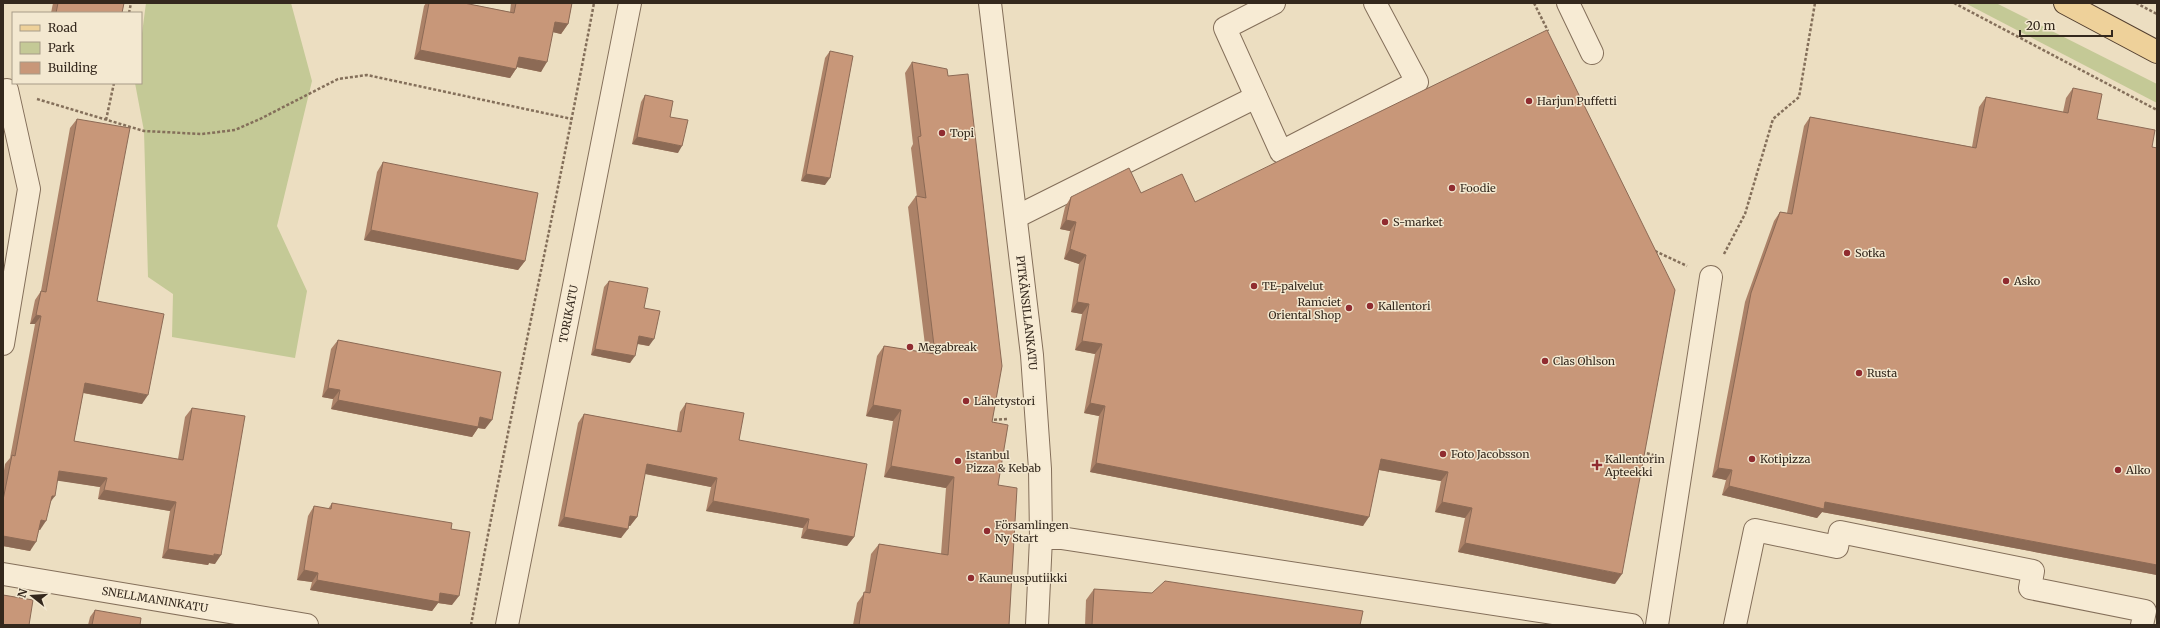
<svg xmlns="http://www.w3.org/2000/svg" width="2160" height="628" viewBox="0 0 2160 628" font-family="Merriweather,serif">
  <style>
    .green { fill: #c4c996 }
    .lines { fill: none; stroke-linecap: round; stroke-linejoin: round }
    .minor-casing { stroke: #846f5a; stroke-width: 24 }
    .major-casing { stroke: #523e2e; stroke-width: 24 }
    .path { stroke: #846f5a; stroke-width: 2.5; stroke-dasharray: 3 2; stroke-linecap: butt }
    .minor { stroke: #f7ebd4; stroke-width: 22 }
    .major { stroke: #eed19a; stroke-width: 22 }
    .wall { fill: #ac8268 }
    .shaded-wall { fill: #8c6a55 }
    .building { fill: #c89779; stroke: #8c6a55 }
    .poi-dot { fill: #902c30; stroke: #f3e8d0; stroke-width: 1.5 }
    .labels { text-anchor: middle; dominant-baseline: central; stroke-width: 3; stroke-linejoin: round; paint-order: stroke }
    .poi-label { font-size: 11px; fill: #34281d; stroke: #f3e8d0; text-anchor: start }
    .street-label { font-size: 11px; fill: #34281d; stroke: #f3e8d0 }
  </style>
  <rect width="100%" height="100%" fill="#ecdec1"/>
  <g class="green">
    <path d="M146,3H291L312,81L277,226L307,291L295,358L172,337L173,294L148,277L144,131L135,83H141V41Z"/>
    <path d="M1965,3H1996L2157,84V103Z"/>
  </g>
  <g class="lines">
    <g class="minor-casing">
      <g id="minor">
        <path id="s1" d="M990,3L1032,355L1040,469L1041,538L1037,625"/>
        <path d="M1274,3L1225,28L1281,152L1417,82L1375,3"/>
        <path d="M1568,3L1592,53"/>
        <path d="M1016,217L1256,97"/>
        <path d="M3,344L29,189L7,90"/>
        <path d="M1041,538H1061L1632,625"/>
        <path id="s2" d="M3,574L307,625"/>
        <path id="s3" d="M507,625L630,3"/>
        <path d="M1657,625L1711,277"/>
        <path d="M1735,625L1755,530L1837,547L1840,532L2033,571L2030,588L2145,611L2142,625"/>
      </g>
    </g>
    <g class="major-casing">
      <path id="major" d="M2065,3L2157,52"/>
    </g>
    <g class="path">
      <path d="M1534,3L1548,31"/>
      <path d="M1954,3L2157,110"/>
      <path d="M2136,3L2157,14"/>
      <path d="M129,13L131,3"/>
      <path d="M37,99L144,131L202,134L235,130L260,119L338,79L367,75L572,119"/>
      <path d="M106,120L114,83"/>
      <path d="M1655,251L1687,266"/>
      <path d="M1724,254L1745,214L1773,119L1799,97L1815,3"/>
      <path d="M989,420L1007,419"/>
      <path d="M1642,452L1657,456"/>
      <path d="M471,625C509,417 555,211 594,3"/>
    </g>
    <use href="#minor" class="minor"/>
    <use href="#major" class="major"/>
  </g>
  <g class="wall">
    <path d="M53,3H124L122,13H51Z"/>
    <path d="M426,3H464L510,12L511,3H572L568,24L561,34L553,32L541,72L517,67L510,78L414,59L424,6Z"/>
    <path d="M830,51L825,185L801,181L825,58Z"/>
    <path d="M912,62L992,422L998,485L1009,625H853L857,603L865,592L871,554L879,544L941,554L946,488L884,477L893,421L866,416L877,356L884,346L926,353L908,207L916,196L917,197L911,148L913,144L905,73Z"/>
    <path d="M2073,88L2097,119L2152,147L2157,148V575L1822,512L1817,518L1722,495L1726,480L1712,477L1745,302L1774,221L1780,212L1787,213L1804,126L1810,117L1972,147L1979,107L1986,97L2063,112L2066,98Z"/>
    <path d="M645,95L678,153L632,144L641,102Z"/>
    <path d="M77,119L97,301L142,404L83,393L74,441L178,459L185,417L192,408L215,564L209,563L208,565L162,558L170,511L98,499L100,487L57,480L40,530H39L30,551L3,546V477L5,464L10,458L35,324H30L35,300L41,291L70,128Z"/>
    <path d="M383,162L525,261L518,270L364,240L377,172Z"/>
    <path d="M1141,193L1195,202L1615,584L1458,552L1465,518L1435,512L1441,481L1379,470L1363,526L1090,472L1099,416L1084,413L1095,354L1075,350L1082,314L1071,312L1079,264L1064,259L1070,231L1060,229L1065,207L1071,197Z"/>
    <path d="M609,281L644,308L649,346L637,344L630,363L591,355L604,287Z"/>
    <path d="M338,340L485,429L478,428L472,437L331,409L333,399L322,397L331,349Z"/>
    <path d="M686,403L739,440L854,537L847,546L801,538L803,528L706,511L711,487L645,474L637,517L630,526H628L621,538L558,526L578,423L584,414L677,431L680,412Z"/>
    <path d="M332,503L451,529L452,605L438,603L432,611L310,590L312,582L297,580L308,516L314,506L328,509Z"/>
    <path d="M1094,589L1360,625H1085L1086,600Z"/>
    <path d="M95,610L140,625H88L90,617Z"/>
  </g>
  <g class="shaded-wall">
    <path d="M555,22L568,24L561,34L548,31Z"/>
    <path d="M420,50L516,69L510,78L414,59Z"/>
    <path d="M519,57L547,62L541,72L512,66Z"/>
    <path d="M637,137L682,146L678,153L632,144Z"/>
    <path d="M806,174L830,178L825,185L801,181Z"/>
    <path d="M1066,220L1076,222L1070,231L1060,229Z"/>
    <path d="M371,230L525,261L518,270L364,240Z"/>
    <path d="M1070,249L1086,255L1079,264L1064,259Z"/>
    <path d="M1077,302L1089,304L1082,314L1071,312Z"/>
    <path d="M36,315L41,316L35,324H30Z"/>
    <path d="M639,336L654,339L649,346L634,343Z"/>
    <path d="M1082,341L1102,344L1095,354L1075,350Z"/>
    <path d="M595,349L635,356L630,363L591,355Z"/>
    <path d="M85,383L148,395L142,404L79,392Z"/>
    <path d="M328,388L340,390L333,399L322,397Z"/>
    <path d="M338,400L480,417L492,420L485,429L478,428L472,437L331,409Z"/>
    <path d="M1090,403L1105,406L1099,416L1084,413Z"/>
    <path d="M873,405L901,410L893,421L866,416Z"/>
    <path d="M1381,459L1448,472L1441,481L1374,469Z"/>
    <path d="M1096,463L1369,517L1363,526L1090,472Z"/>
    <path d="M647,464L717,478L711,487L641,473Z"/>
    <path d="M891,466L954,477L946,488L884,477Z"/>
    <path d="M1718,468L1732,470L1726,480L1712,477Z"/>
    <path d="M59,471L107,478L100,487L53,480Z"/>
    <path d="M1729,486L1825,502L2157,565V575L1822,512L1817,518L1722,495Z"/>
    <path d="M104,490L176,502L170,511L98,499Z"/>
    <path d="M52,496H55L48,505Z"/>
    <path d="M713,501L809,519L803,528L706,511Z"/>
    <path d="M1442,502L1472,508L1465,518L1435,512Z"/>
    <path d="M630,516L637,517L630,526L624,525Z"/>
    <path d="M564,517L628,529L621,538L558,526Z"/>
    <path d="M41,520L46,521L40,530L35,529Z"/>
    <path d="M807,529L854,537L847,546L801,538Z"/>
    <path d="M3,536L36,542L30,551L3,546Z"/>
    <path d="M1465,543L1622,574L1615,584L1458,552Z"/>
    <path d="M168,549L214,554L221,555L215,564L209,563L208,565L162,558Z"/>
    <path d="M304,570L318,573L312,582L297,580Z"/>
    <path d="M317,580L440,593L459,596L452,605L438,603L432,611L310,590Z"/>
  </g>
  <g class="building">
    <path d="M58,3H124L122,13H56Z"/>
    <path d="M429,3H464L514,13L516,3H572L568,24L555,22L547,62L519,57L516,69L420,50Z"/>
    <path d="M1547,30L1675,290L1622,574L1465,543L1472,508L1442,502L1448,472L1381,459L1369,517L1096,463L1105,406L1090,403L1102,344L1082,341L1089,304L1077,302L1086,255L1070,249L1076,222L1066,220L1071,197L1129,168L1141,193L1182,174L1195,202Z"/>
    <path d="M830,51L853,56L830,178L806,174Z"/>
    <path d="M912,62L947,69L948,76L968,74L1002,366L992,422L1008,425L998,485L1017,488L1009,625H859L864,592L870,593L879,544L948,555L954,477L891,466L901,410L873,405L884,346L935,354L916,196L926,198L918,137L921,136Z"/>
    <path d="M2073,88L2102,94L2097,119L2155,130L2152,147L2157,148V565L1825,502L1824,509L1729,486L1732,470L1718,468L1751,293L1780,212L1792,214L1810,117L1976,148L1986,97L2068,113Z"/>
    <path d="M645,95L673,101L670,117L688,120L682,146L637,137Z"/>
    <path d="M77,119L130,128L97,301L164,314L148,395L85,383L74,441L183,460L192,408L245,416L221,555L214,554V556L168,549L176,502L104,490L107,478L59,471L55,496H52L46,521L41,520L36,542L3,536V500L12,455L15,456L41,316L36,315L41,291L46,292Z"/>
    <path d="M383,162L538,193L525,261L371,230Z"/>
    <path d="M609,281L648,288L644,308L660,311L654,339L639,336L635,356L595,349Z"/>
    <path d="M338,340L501,372L492,420L480,417L478,427L338,400L340,390L328,388Z"/>
    <path d="M686,403L744,413L739,440L867,464L854,537L807,529L809,519L713,501L717,478L647,464L637,517L630,516L628,529L564,517L584,414L681,432Z"/>
    <path d="M332,503L452,523L451,529L470,532L459,596L440,593L439,602L317,580L318,573L304,570L314,506L331,509Z"/>
    <path d="M1165,581L1363,611L1360,625H1092L1094,589L1152,593Z"/>
    <path d="M3,595L33,600L29,625H3Z"/>
    <path d="M95,610L141,618L140,625H92Z"/>
  </g>
  <g class="poi-dot">
    <circle cx="1529" cy="101" r="4"/>
    <circle cx="942" cy="133" r="4"/>
    <circle cx="1452" cy="188" r="4"/>
    <circle cx="1385" cy="222" r="4"/>
    <circle cx="1847" cy="253" r="4"/>
    <circle cx="2006" cy="281" r="4"/>
    <circle cx="1254" cy="286" r="4"/>
    <circle cx="1370" cy="306" r="4"/>
    <circle cx="1349" cy="308" r="4"/>
    <circle cx="910" cy="347" r="4"/>
    <circle cx="1545" cy="361" r="4"/>
    <circle cx="1859" cy="373" r="4"/>
    <circle cx="966" cy="401" r="4"/>
    <circle cx="1443" cy="454" r="4"/>
    <circle cx="1752" cy="459" r="4"/>
    <circle cx="958" cy="461" r="4"/>
    <path d="M1595 459h4v4h4v4h-4v4h-4v-4h-4v-4h4z"/>
    <circle cx="2118" cy="470" r="4"/>
    <circle cx="987" cy="531" r="4"/>
    <circle cx="971" cy="578" r="4"/>
  </g>
  <g class="labels">
    <g class="poi-label">
      <text x="1537" y="101">Harjun Puffetti</text>
      <text x="950" y="133">Topi</text>
      <text x="1460" y="188">Foodie</text>
      <text x="1393" y="222">S-market</text>
      <text x="1855" y="253">Sotka</text>
      <text x="2014" y="281">Asko</text>
      <text x="1262" y="286">TE-palvelut</text>
      <text x="1341" y="302" text-anchor="end">Ramciet<tspan x="1341" dy="13">Oriental Shop</tspan></text>
      <text x="1378" y="306">Kallentori</text>
      <text x="918" y="347">Megabreak</text>
      <text x="1553" y="361">Clas Ohlson</text>
      <text x="1867" y="373">Rusta</text>
      <text x="974" y="401">Lähetystori</text>
      <text x="1451" y="454">Foto Jacobsson</text>
      <text x="966" y="455">Istanbul<tspan x="966" dy="13">Pizza &amp; Kebab</tspan></text>
      <text x="1605" y="459">Kallentorin<tspan x="1605" dy="13">Apteekki</tspan></text>
      <text x="1760" y="459">Kotipizza</text>
      <text x="2126" y="470">Alko</text>
      <text x="995" y="525">Församlingen<tspan x="995" dy="13">Ny Start</tspan></text>
      <text x="979" y="578">Kauneusputiikki</text>
    </g>
    <g class="street-label">
      <text stroke="none"><textPath href="#s1" startOffset="312">PITKÄNSILLANKATU</textPath></text>
      <text stroke="none"><textPath href="#s3" startOffset="317">TORIKATU</textPath></text>
      <text stroke="none"><textPath href="#s2" startOffset="154">SNELLMANINKATU</textPath></text>
    </g>
  </g>
  <rect width="2160" height="628" fill="none" stroke="#34281d" stroke-width="8"/>
  <rect x="12" y="12" width="130" height="72" fill="#f3e8d0" stroke="#a79b88"/>
  <rect x="20" y="25" width="20" height="6" fill="#eed19a" stroke="#a79b88"/>
  <text x="48" y="32" font-size="12" fill="#34281d">Road</text>
  <rect x="20" y="42" width="20" height="12" fill="#c4c996" stroke="#a79b88"/>
  <text x="48" y="52" font-size="12" fill="#34281d">Park</text>
  <rect x="20" y="62" width="20" height="12" fill="#c89779" stroke="#a79b88"/>
  <text x="48" y="72" font-size="12" fill="#34281d">Building</text>
  <g transform="translate(32 596) rotate(287)" stroke="#f3e8d0" stroke-width="3" paint-order="stroke">
  <path d="M0-3L7 15L0 10L-7 15Z" fill="#34281d"/>
  <text y="-6" font-size="11" font-weight="bold" text-anchor="middle" fill="#34281d">N</text>
  </g>
  <path d="M2020 30v6h92v-6" fill="none" stroke="#34281d" stroke-width="2"/>
  <text x="2026" y="30" font-size="12" fill="#34281d" stroke="#f3e8d0" stroke-width="3" paint-order="stroke">20 m</text>
</svg>
